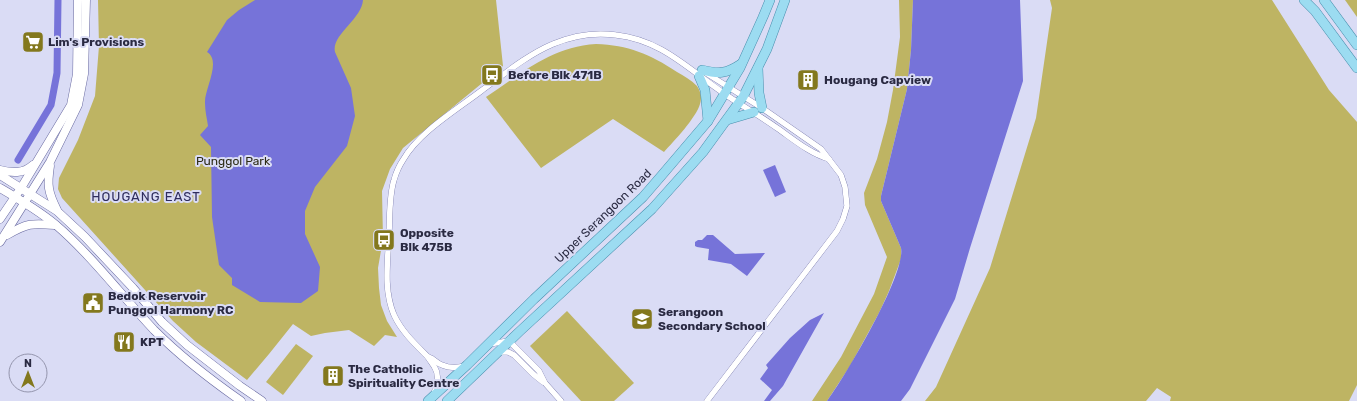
<svg xmlns="http://www.w3.org/2000/svg" width="1357" height="401" viewBox="0 0 1357 401" font-family="Rubik,sans-serif">
  <style>
    .green { fill: #beb463 }
    .water { fill: #7673d9 }
    .lines { fill: none; stroke-linecap: round; stroke-linejoin: round }
    .canal { stroke: #7673d9; stroke-width: 7 }
    .minor-casing { stroke: #6869a0; stroke-width: 6 }
    .secondary-casing { stroke: #6869a0; stroke-width: 9 }
    .primary-casing { stroke: #498fad; stroke-width: 10 }
    .minor { stroke: #fff; stroke-width: 5.5 }
    .secondary { stroke: #fff; stroke-width: 8 }
    .primary { stroke: #9cdcf1; stroke-width: 9 }
    .labels { text-anchor: middle; dominant-baseline: central; stroke-width: 4; stroke-linejoin: round; paint-order: stroke }
    .poi-label { font-size: 12px; font-weight: bold; fill: #2a2a42; stroke: #dadcf5; text-anchor: start }
    .park-label { font-size: 12px; fill: #2d2b15; stroke: #dadcf5 }
    .street-label { font-size: 12px; fill: #2a2a42; stroke: #dadcf5 }
    .neighbourhood-label { font-size: 13px; letter-spacing: 1px; fill: #2f2d5e; stroke: #dadcf5 }
  </style>
  <rect width="100%" height="100%" fill="#dadcf5"/>
  <g class="green">
    <path d="M98,0H496L503,66L403,148L390,169L382,191L383,239L378,268L379,288L381,305L387,321L397,337L385,335L374,346L349,330L325,333L311,336L293,324L269,354L247,380L196,342L173,321L62,198L58,189L59,178L78,140L95,96L99,46Z"/>
    <path d="M899,0H913L911,50L907,89L881,196V201L901,248V259L889,291L879,313L850,366L827,401H812L841,357L874,294L887,257L865,205L864,193L877,159L887,122L893,90L900,37Z"/>
    <path d="M1050,0H1272L1329,90L1357,122V385L1349,401H1170L1171,397L1157,388L1146,401H925L936,387L990,268L1036,118L1052,8Z"/>
    <path d="M1345,0H1357V17Z"/>
    <path d="M596,44C628,45 650,54 677,72C684,76 691,80 697,86C701,92 702,98 700,104C696,118 674,141 664,152L613,119L541,168L486,97C522,73 551,47 596,44Z"/>
    <path d="M567,311L634,383L614,401H581L530,346Z"/>
    <path d="M296,344L313,356L283,395L266,382Z"/>
  </g>
  <g class="water">
    <path d="M255,0H363C362,19 331,35 335,52L351,88L355,116L347,146L315,187L305,211V234L320,267L318,291L301,303L260,302L232,285V278L219,265L212,217L211,147L200,135L208,126C207,119 205,111 205,103C204,90 222,61 207,52L227,20L239,10Z"/>
    <path d="M913,0H1020L1023,81L970,248L955,299L910,389L901,401H827C845,377 906,274 901,248L881,201V196L907,89L911,50Z"/>
    <path d="M775,165L786,192L775,197L763,170Z"/>
    <path d="M707,235H713L735,254L765,253L747,276L731,264L708,260L709,249L697,247L695,246V242L698,240H702Z"/>
    <path d="M824,313L783,386L770,401H764L772,390L760,379L768,368L766,365L790,338L810,320Z"/>
  </g>
  <g class="lines">
    <path class="canal" d="M18,160L51,105L57,73L58,0"/>
    <g class="minor-casing">
      <g id="minor">
        <path d="M706,73L762,108L821,149L841,175L845,187L847,206L843,219L837,231L707,401"/>
        <path d="M489,344L509,341L539,371L545,383L561,401"/>
        <path d="M498,352H508L514,355L533,374L543,382"/>
        <path d="M428,357C435,359 436,363 442,365C449,368 457,368 465,366"/>
        <path d="M434,394C436,386 440,376 435,368C433,364 430,361 428,357C415,344 402,332 394,315C383,289 388,261 389,233C390,216 389,196 394,180C396,173 399,166 403,160C418,133 456,110 481,91C503,75 527,55 553,44C572,36 595,32 616,35C661,40 687,68 722,92C740,105 759,115 777,128C793,139 809,153 829,159"/>
      </g>
    </g>
    <g class="secondary-casing">
      <g id="secondary">
        <path d="M50,166C47,185 48,192 57,210"/>
        <path d="M0,170C12,173 23,174 33,165"/>
        <path d="M0,175L57,211L85,237L133,288L162,322L187,345L240,386L262,401"/>
        <path d="M0,188C19,199 39,211 56,225C92,256 121,295 154,330C180,356 211,380 241,401"/>
        <path d="M0,219L21,188L71,105L77,74L78,0"/>
        <path d="M7,235C27,223 32,223 55,225"/>
        <path d="M0,242L50,162L78,105L84,74L86,0"/>
      </g>
    </g>
    <g class="primary-casing">
      <g id="primary">
        <path d="M1304,0L1315,11L1357,68"/>
        <path d="M1324,0L1357,45"/>
        <path d="M758,68L759,93L762,108"/>
        <path d="M702,70C719,74 726,74 741,64"/>
        <path d="M699,76L705,90L708,121"/>
        <path d="M727,120L754,112"/>
        <path d="M428,401L467,365L534,299L643,197L662,175L708,121L740,68L763,17L770,0"/>
        <path d="M447,401L520,331L652,209L703,152L743,97L767,49L785,0"/>
      </g>
    </g>
    <use href="#minor" class="minor"/>
    <use href="#secondary" class="secondary"/>
    <use href="#primary" class="primary"/>
  </g>
  <defs>
    <g id="supermarket-square" transform="scale(1.15)"><rect x="-9" y="-9" width="18" height="18" rx="4" fill="#83781d" stroke="#dadcf5"/><path d="M-6-5.5h2.5l.6 2H6L4.5 2H-2.5L-4.4-4H-6ZM-1.5 3.2a1.3 1.3 0 1 0 .1 0ZM3 3.2a1.3 1.3 0 1 0 .1 0Z" fill="#fff"/></g>
    <g id="bus-square" transform="scale(1.15)"><rect x="-9" y="-9" width="18" height="18" rx="4" fill="#83781d" stroke="#dadcf5"/><path d="M-5-6H5V4H4V6H2V4H-2V6H-4V4H-5ZM-3.5-4V0h7V-4ZM-3.5 1.2v1.5H-2V1.2ZM2 1.2v1.5H3.5V1.2Z" fill="#fff"/></g>
    <g id="building-square" transform="scale(1.15)"><rect x="-9" y="-9" width="18" height="18" rx="4" fill="#83781d" stroke="#dadcf5"/><path d="M-4-6H4V6H1V3H-1V6H-4ZM-2.5-4.3h1.7v1.8h-1.7ZM.8-4.3h1.7v1.8H.8ZM-2.5-1h1.7V.8h-1.7ZM.8-1h1.7V.8H.8Z" fill="#fff"/></g>
    <g id="civic-square" transform="scale(1.15)"><rect x="-9" y="-9" width="18" height="18" rx="4" fill="#83781d" stroke="#dadcf5"/><path d="M-.6-6.5H3V-4.5H.6V-3L4-1V1h2V6H-6V1h2V-1L-.6-3ZM-1.2 2.5V6h2.4V2.5Z" fill="#fff"/></g>
    <g id="school-square" transform="scale(1.15)"><rect x="-9" y="-9" width="18" height="18" rx="4" fill="#83781d" stroke="#dadcf5"/><path d="M0-5L7-2L0 1L-7-2ZM-4 1L0 2.5L4 1V4Q0 6-4 4Z" fill="#fff"/></g>
    <g id="restaurant-square" transform="scale(1.15)"><rect x="-9" y="-9" width="18" height="18" rx="4" fill="#83781d" stroke="#dadcf5"/><path d="M-5-6h1v4h1v-4h1v4h1v-4h1v5L-1.5 .5V6h-2V.5L-5-1ZM5-6V6H3V1.5H1.5Q1.5-4 5-6Z" fill="#fff"/></g>
  </defs>
  <g fill-rule="evenodd">
    <use href="#supermarket-square" x="33" y="42"/>
    <use href="#bus-square" x="492" y="75"/>
    <use href="#building-square" x="808" y="80"/>
    <use href="#bus-square" x="384" y="240"/>
    <use href="#civic-square" x="93" y="303"/>
    <use href="#school-square" x="642" y="319"/>
    <use href="#restaurant-square" x="124" y="342"/>
    <use href="#building-square" x="333" y="376"/>
  </g>
  <g class="labels">
    <g class="poi-label">
      <text x="48" y="42">Lim's Provisions</text>
      <text x="508" y="75">Before Blk 471B</text>
      <text x="824" y="80">Hougang Capview</text>
      <text x="400" y="233">Opposite<tspan x="400" dy="14">Blk 475B</tspan></text>
      <text x="108" y="296">Bedok Reservoir<tspan x="108" dy="14">Punggol Harmony RC</tspan></text>
      <text x="658" y="312">Serangoon<tspan x="658" dy="14">Secondary School</tspan></text>
      <text x="140" y="342">KPT</text>
      <text x="348" y="369">The Catholic<tspan x="348" dy="14">Spirituality Centre</tspan></text>
    </g>
    <g class="park-label">
      <text x="233" y="161">Punggol Park</text>
    </g>
    <g class="street-label">
      <text transform="translate(603 216) rotate(-44)">Upper Serangoon Road</text>
    </g>
    <g class="neighbourhood-label">
      <text x="146" y="196">HOUGANG EAST</text>
    </g>
  </g>
  <g transform="translate(28 373)"><circle r="19" fill="#dadcf5" stroke="#9495ad"/>
  <path d="M0-3L7 15L0 10L-7 15Z" fill="#83781d"/>
  <text y="-6" font-size="11" font-weight="bold" text-anchor="middle" fill="#2a2a42">N</text>
  </g>
</svg>
